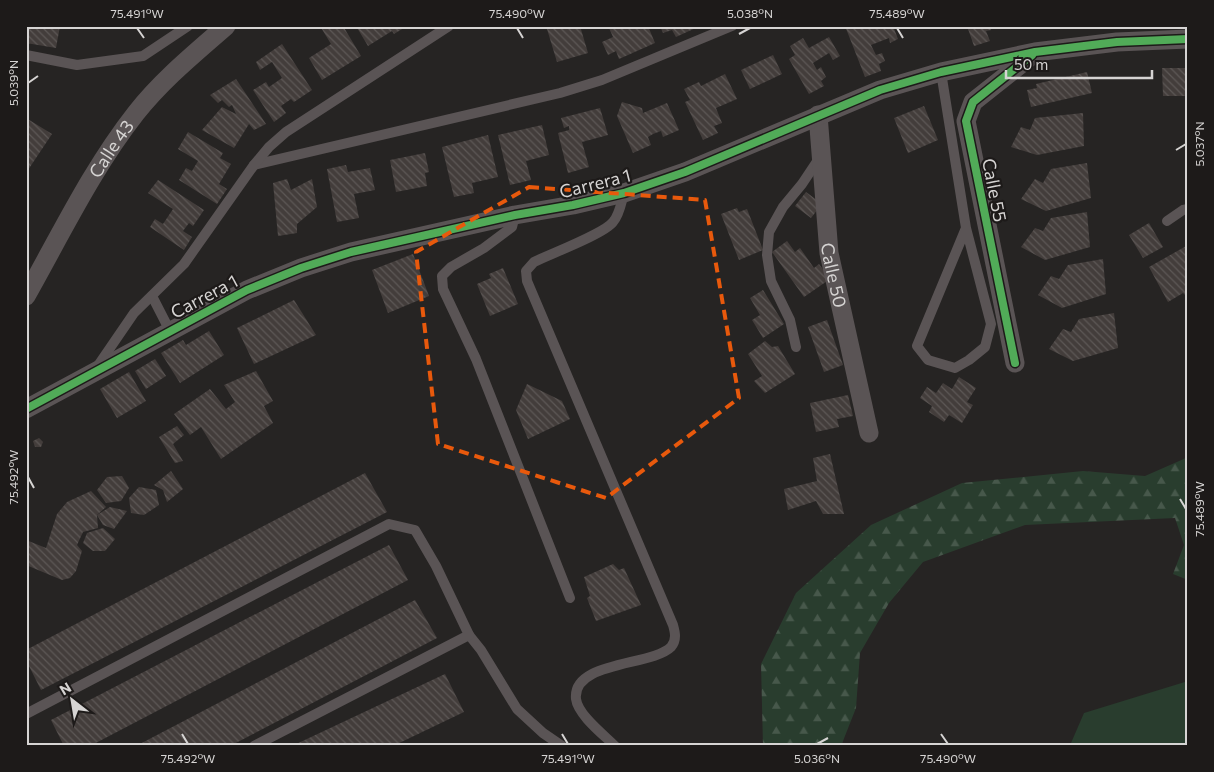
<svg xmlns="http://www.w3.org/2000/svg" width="1214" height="772" viewBox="0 0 1214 772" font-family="Commissioner,sans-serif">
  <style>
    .green { fill: #293d2e }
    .forest { fill: url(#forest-firs) }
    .building { fill: url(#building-back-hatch) }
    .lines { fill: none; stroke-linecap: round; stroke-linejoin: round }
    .service { stroke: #5a5455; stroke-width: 10 }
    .minor { stroke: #5a5455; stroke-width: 19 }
    .cycleway-casing { stroke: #1d1a19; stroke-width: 11 }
    .cycleway { stroke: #51ab58; stroke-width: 8 }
    .marked { fill: none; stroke: #e8590c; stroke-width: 4; stroke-dasharray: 10 6; stroke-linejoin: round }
    .ticks { fill: none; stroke: #d6d4d3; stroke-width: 2 }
    .labels { text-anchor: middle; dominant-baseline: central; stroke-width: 4.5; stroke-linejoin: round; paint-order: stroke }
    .street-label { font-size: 18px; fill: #d6d4d3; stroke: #1d1a19 }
    .neatline { fill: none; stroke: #d6d4d3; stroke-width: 2 }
    .ticks-label { font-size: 12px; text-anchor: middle; fill: #d6d4d3 }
  </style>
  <defs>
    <pattern id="forest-firs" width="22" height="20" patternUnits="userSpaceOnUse" patternTransform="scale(1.25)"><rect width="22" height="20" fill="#293d2e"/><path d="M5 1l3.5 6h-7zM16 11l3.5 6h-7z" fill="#47584b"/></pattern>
    <pattern id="building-back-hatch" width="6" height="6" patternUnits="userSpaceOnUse" patternTransform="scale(1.25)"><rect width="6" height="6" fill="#433d3b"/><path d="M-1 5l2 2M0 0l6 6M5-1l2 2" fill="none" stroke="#5d5856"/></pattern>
  </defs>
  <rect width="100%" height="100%" fill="#262423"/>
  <path class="green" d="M1188,681V746H1068L1071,743L1084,713Z"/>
  <path class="forest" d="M1186,458L1188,461V580L1173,574L1184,545L1175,518L1025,525L923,562L889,603L860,653L856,708L841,746H763L761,664L796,593L871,525L962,483L1083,471L1145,476Z"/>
  <g class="building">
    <path d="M26,26H60L56,48L26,43Z"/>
    <path d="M320,26H343L361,56L322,80L309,58L331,44Z"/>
    <path d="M356,26H407L394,34L392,31L368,46Z"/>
    <path d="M558,26H580L588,53L557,62L547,29Z"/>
    <path d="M614,26H648L655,43L619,59L616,51L608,55L602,42L613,37L609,28Z"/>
    <path d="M660,26H700L676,37L672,30L663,33Z"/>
    <path d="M845,26H893L898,39L890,43L889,38L871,45L876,55L882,53L885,61L879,64L881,71L865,77Z"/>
    <path d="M967,26H990L991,30L986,31L990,41L974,46Z"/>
    <path d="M829,37L840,56L833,60L829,53L813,63L817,70L821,67L826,77L821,81L824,86L809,94L789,59L795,55L790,46L803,38L809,48Z"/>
    <path d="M282,44L312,90L294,102L291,99L281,106L286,113L274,122L253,90L266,82L269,87L282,78L272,62L260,70L256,62Z"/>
    <path d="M773,55L782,74L750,89L741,70Z"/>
    <path d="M1162,68H1188V96H1163Z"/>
    <path d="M1087,72L1092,93L1031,107L1027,90L1037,88L1036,84Z"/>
    <path d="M725,74L737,99L716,108L722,123L714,126L718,133L703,140L685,102L690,100L684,89L699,82L701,86Z"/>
    <path d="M236,79L266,124L254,130L249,124L234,148L202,130L222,107L236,114L232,105L229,107L222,100L218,103L210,95Z"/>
    <path d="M622,102L642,108L643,113L667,103L679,130L663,137L661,131L653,134L648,137L651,145L633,153L617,116Z"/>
    <path d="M924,106L938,140L908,153L894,118Z"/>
    <path d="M600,108L608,135L582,142L589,167L568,173L558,133L569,130V126L564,128L561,118Z"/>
    <path d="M1083,113L1084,146L1037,155L1011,147L1021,127L1030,130L1035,118Z"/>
    <path d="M26,118L52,134L26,173Z"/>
    <path d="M542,125L549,155L526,161L531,180L510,185L498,135Z"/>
    <path d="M188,132L223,153L220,158L231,164L219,184L227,189L217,204L179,180L186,168L192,171L198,161L178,149Z"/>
    <path d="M488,135L498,177L472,183L474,193L454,197L442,147Z"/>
    <path d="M425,153L429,172L425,173L427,186L396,192L390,160Z"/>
    <path d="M1087,163L1091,198L1046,211L1021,199L1035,179L1043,183L1051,169Z"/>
    <path d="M346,165L348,172L370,168L375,190L354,194L359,218L337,222L327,169Z"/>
    <path d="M287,179L291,190L312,179L317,207L297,224V233L278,236L273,183Z"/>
    <path d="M158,180L204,210L193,226L189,223L183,231L192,237L184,250L150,227L155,219L163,224L173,209L148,193Z"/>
    <path d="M806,192L822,204L811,218L795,206Z"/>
    <path d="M737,208L739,212L747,209L763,250L739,260L721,214Z"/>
    <path d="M1087,212L1090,247L1045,260L1021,247L1035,228L1043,231L1051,218Z"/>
    <path d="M1149,223L1163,247L1143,258L1129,235Z"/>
    <path d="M787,241L795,252L800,248L814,268L819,264L830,279L804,297L772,252Z"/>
    <path d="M1188,245V298L1183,293L1168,302L1149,267Z"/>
    <path d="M413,254L429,296L388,313L372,270Z"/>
    <path d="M1103,259L1106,294L1062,308L1038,295L1051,276L1059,279L1068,265Z"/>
    <path d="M503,268L518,304L490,316L477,284L491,278L489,274Z"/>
    <path d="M763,290L784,324L763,338L752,320L760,315L750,298Z"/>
    <path d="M294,300L316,335L254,364L237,328Z"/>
    <path d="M1114,313L1118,348L1073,361L1049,349L1063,329L1071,332L1079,319Z"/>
    <path d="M827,320L843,365L824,372L808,327Z"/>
    <path d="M209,331L224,355L180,383L161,353L183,340L186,345Z"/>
    <path d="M765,341L772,347L778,346L795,374L765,393L754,381L762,376L748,354Z"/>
    <path d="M155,359L166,376L146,389L135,371Z"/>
    <path d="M256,371L273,401L264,406L273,423L221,459L201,427L190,435L174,414L210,389L226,409L235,402L224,385Z"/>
    <path d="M129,372L146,401L117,418L100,389Z"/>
    <path d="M959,377L976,388L967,402L973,405L962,423L949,415L944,422L929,412L932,406L920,398L927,387L936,393L943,383L952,389Z"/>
    <path d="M527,384L562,401L570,419L528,439L516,410Z"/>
    <path d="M848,395L853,416L837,419L839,427L816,432L810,403Z"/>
    <path d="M177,426L184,435L173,444L183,461L175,463L159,437Z"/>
    <path d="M39,438L43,442L41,447H35L33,441Z"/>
    <path d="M830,454L844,514H823L816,501L788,510L784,489L817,481L813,458Z"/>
    <path d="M171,471L183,489L167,502L163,490L154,485Z"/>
    <path d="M365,473L387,512L41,690L26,660V650Z"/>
    <path d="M122,476L129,488L121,501L106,503L97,490L107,477Z"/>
    <path d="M139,487L156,490L159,505L144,515L131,513L129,498Z"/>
    <path d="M91,491L106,507L97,515L98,528L83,532L77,545L82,551L76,571L70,578L62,580L26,565V540L46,548L57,514L67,502Z"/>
    <path d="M110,507L127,511L114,529L103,525L97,515Z"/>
    <path d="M103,528L115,539L105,551H93L83,543L87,533Z"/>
    <path d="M389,545L408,580L90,746H64L51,720Z"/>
    <path d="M613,564L619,570L624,568L641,605L596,621L587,598L590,596L584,577Z"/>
    <path d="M415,600L437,638L230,746H136Z"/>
    <path d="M445,674L464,712L393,746H292Z"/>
  </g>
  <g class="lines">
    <g class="service">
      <path d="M26,55L77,65L143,56L188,26"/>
      <path d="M941,72L966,228L991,324L985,347L969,360L955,368L928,360L917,346L966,228"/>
      <path d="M254,165L560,93L602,80L732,26"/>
      <path d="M515,215L512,227L484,248L451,267L442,276L443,289L476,359L570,598"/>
      <path d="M1167,221L1183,210L1188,209"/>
      <path d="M152,296L170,331"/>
      <path d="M796,347L790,320L771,281L767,255L769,232L783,207L802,184L820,157"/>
      <path d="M97,367L134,313L184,264L254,165L269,147L286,132L449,26"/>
      <path d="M469,635L481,650L517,709L543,733L562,746"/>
      <path d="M26,714L389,524L415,530L436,566L469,635L254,746"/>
      <path d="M615,746C604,735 578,715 576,699C572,661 652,666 671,647C677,640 675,632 673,625L527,281L526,271L534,262C550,254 604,234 613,222C620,214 621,203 624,193"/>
    </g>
    <g class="minor">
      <path id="s1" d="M818,115L829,253L869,433"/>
      <path id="s2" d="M26,296C61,234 92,169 136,113C162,80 194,54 226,26"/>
      <path d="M1015,363L966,121L973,102L1031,56"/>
      <path d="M26,409L247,290L301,268L351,252L515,215L573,205L624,193L685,172L880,90L941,72L1035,52L1117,42L1188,39"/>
    </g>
    <g class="cycleway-casing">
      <g id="cycleway">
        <path d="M1015,363L966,121L973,102L1032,55"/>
        <path d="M26,409L247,290L301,268L351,252L515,215L573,205L624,193L685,172L880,90L941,72L1035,52L1117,42L1188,39"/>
      </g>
    </g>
    <use href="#cycleway" class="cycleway"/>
  </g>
  <path class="marked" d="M529,187L705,200L739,398L606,498L438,444L416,252Z"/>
  <path class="ticks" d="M137,28L144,38M517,28L523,38M897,28L903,38M739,34L750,28M28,83L38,76M1176,150L1186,144M28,477L34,488M1180,499L1186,509M182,734L188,744M562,734L568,744M941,734L948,744M817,744L828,738"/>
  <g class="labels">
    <g class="street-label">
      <text stroke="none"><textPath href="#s2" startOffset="170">Calle 43</textPath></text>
      <text transform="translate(595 183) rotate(-14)">Carrera 1</text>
      <text transform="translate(995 190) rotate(79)">Calle 55</text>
      <text stroke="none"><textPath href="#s1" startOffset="161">Calle 50</textPath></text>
      <text transform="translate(204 296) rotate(-28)">Carrera 1</text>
    </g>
  </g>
  <rect width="1214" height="772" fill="none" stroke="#1d1a19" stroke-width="55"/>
  <g transform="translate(72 700) rotate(329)" stroke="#1d1a19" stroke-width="4" paint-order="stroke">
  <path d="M0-4L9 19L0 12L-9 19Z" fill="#d6d4d3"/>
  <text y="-8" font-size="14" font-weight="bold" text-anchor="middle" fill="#d6d4d3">N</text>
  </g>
  <path d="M1006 70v8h146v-8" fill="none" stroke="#d6d4d3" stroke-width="2.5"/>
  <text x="1014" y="70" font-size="15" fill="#d6d4d3" stroke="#1d1a19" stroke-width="4" paint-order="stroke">50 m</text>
  <rect x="28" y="28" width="1158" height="716" class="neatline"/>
  <g class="ticks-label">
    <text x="137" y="18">75.491°W</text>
    <text x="517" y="18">75.490°W</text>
    <text x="750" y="18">5.038°N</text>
    <text x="897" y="18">75.489°W</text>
    <text transform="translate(14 83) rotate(-90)" y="4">5.039°N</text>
    <text transform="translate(1200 144) rotate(-90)" y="4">5.037°N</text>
    <text transform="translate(14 477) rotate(-90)" y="4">75.492°W</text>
    <text transform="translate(1200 509) rotate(-90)" y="4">75.489°W</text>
    <text x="188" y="763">75.492°W</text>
    <text x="568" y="763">75.491°W</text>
    <text x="817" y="763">5.036°N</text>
    <text x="948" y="763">75.490°W</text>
  </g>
</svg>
